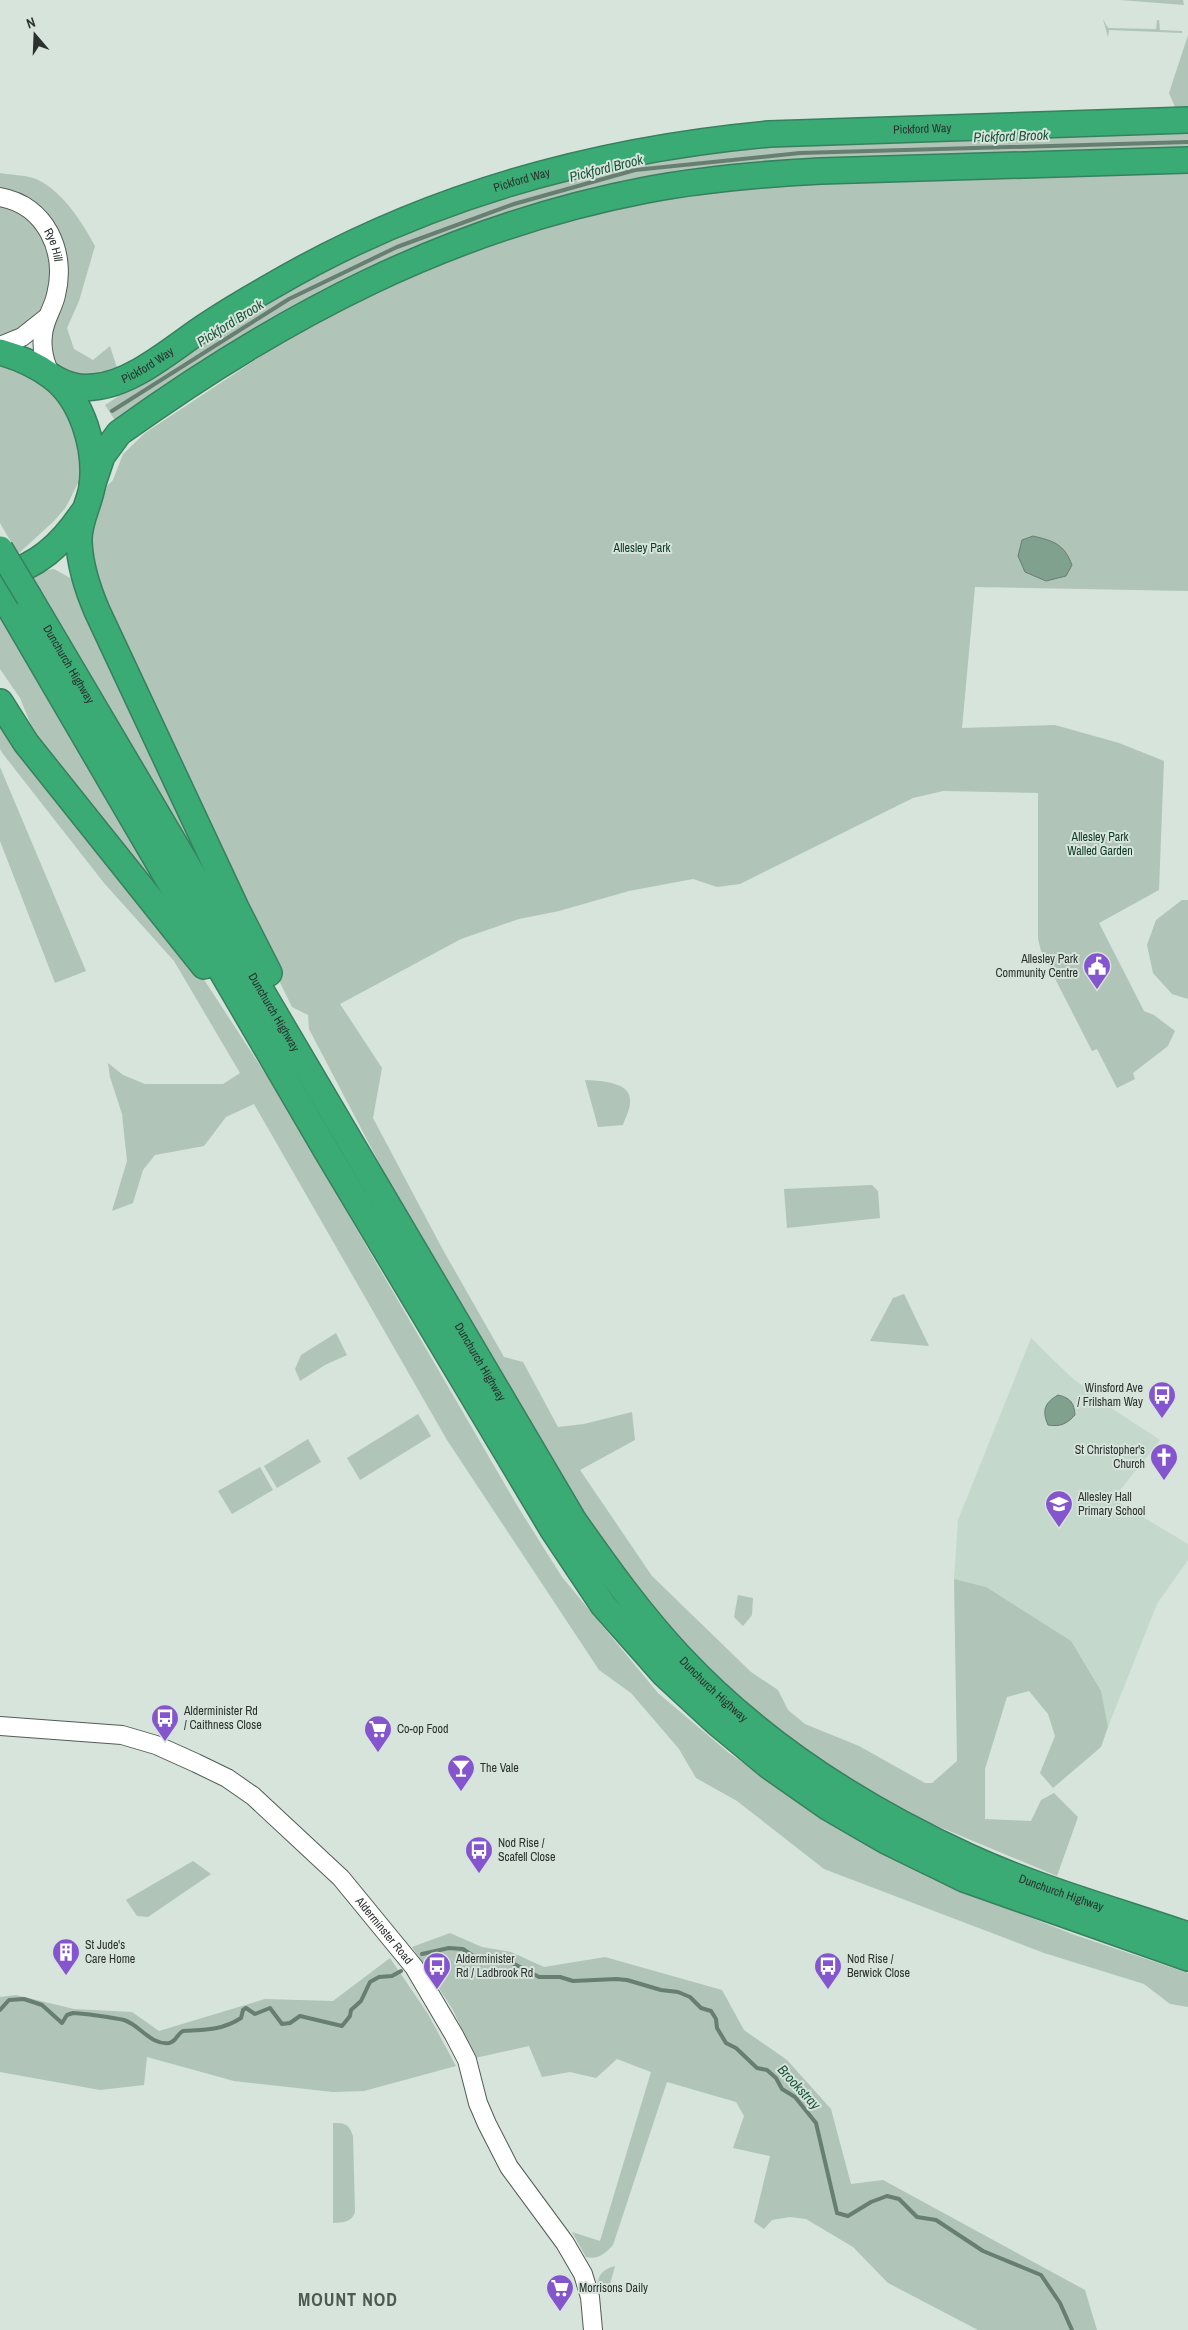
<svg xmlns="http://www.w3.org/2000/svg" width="1188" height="2330" viewBox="0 0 1188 2330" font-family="'Archivo Narrow',sans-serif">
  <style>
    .built { fill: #c4d9cc }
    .green { fill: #b0c4b8 }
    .water { fill: #80a18d; stroke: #677f70 }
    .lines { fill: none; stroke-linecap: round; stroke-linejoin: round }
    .stream { stroke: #677f70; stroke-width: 4 }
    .minor-casing { stroke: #515c55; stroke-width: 20 }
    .highway-casing { stroke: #36805d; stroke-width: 28 }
    .minor { stroke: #fff; stroke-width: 18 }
    .highway { stroke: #3bab76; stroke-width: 25 }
    .highway-bridge-casing { stroke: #36805d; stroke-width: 28; stroke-linecap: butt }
    .highway-bridge { stroke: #3bab76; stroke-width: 25 }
    .labels { text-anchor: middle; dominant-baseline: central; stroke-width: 4; stroke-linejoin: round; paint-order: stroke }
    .street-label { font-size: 12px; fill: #2c312e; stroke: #d6e4db }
    .park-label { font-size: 12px; fill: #0b3823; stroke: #d6e4db }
    .poi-label { font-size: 12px; fill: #2c312e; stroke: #d6e4db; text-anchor: start }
    .water-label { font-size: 14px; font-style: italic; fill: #1c563a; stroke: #d6e4db }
    .district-label { font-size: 18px; font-weight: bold; letter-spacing: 1px; fill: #4e5952; stroke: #d6e4db }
  </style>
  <rect width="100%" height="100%" fill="#d6e4db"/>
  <path class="built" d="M1031,1338L1070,1376L1102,1402L1160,1440L1113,1499L1188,1544V1560L1157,1604L1108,1727L954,1579L958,1520Z"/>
  <g class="green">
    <path d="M1120,0H1183L1184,5Z"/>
    <path d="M1103,19L1108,28L1156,29L1157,20H1159L1160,30L1182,31V33L1109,30L1108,37Z"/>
    <path d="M1188,35V107H1175L1169,93Z"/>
    <path d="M1188,131V151L758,166L419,247L324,290L239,338L116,422L105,405C212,336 319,263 440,219C506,195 575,176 644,163C700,152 759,147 815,143C939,134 1064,134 1188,131Z"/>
    <path d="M1188,172V591L975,587L962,728L1055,725L1119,743L1164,761L1159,890L1099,923L1144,1011L1154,1015L1175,1031L1168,1046L1133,1073L1135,1079L1117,1088L1097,1049L1092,1051L1041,951L1038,939V793L943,791L913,798L740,884L717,887L693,879L629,891L559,911L519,919L461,939L340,1004L382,1068L373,1118L443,1250L504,1357L523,1362L558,1427L584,1424L632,1412L635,1440L580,1470L652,1576L751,1672L778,1690L788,1710L805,1724L859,1746L925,1783H932L957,1761L954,1579L986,1587L1071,1641L1101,1691L1108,1727L1101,1747L1053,1788L1040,1773L1055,1736L1048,1714L1029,1691L1007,1697L985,1769V1819L1031,1821L1041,1800L1054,1793L1078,1817L1057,1876L899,1810L753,1716L685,1652L591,1535L443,1285L309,1029L308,1015L292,1007L194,807L193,784L177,756L93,578L87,520L99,494L113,480L123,454L145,433L287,339L362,298L448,261L527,232L612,209L714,190L859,182Z"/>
    <path d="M0,173C11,175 28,175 38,180C64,193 82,222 95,246L79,301L67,328L74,349L93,360L110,346L118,371L83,380C69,373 54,368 49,352C45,336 56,322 61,308C74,269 66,225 33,200C23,193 11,191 0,188Z"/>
    <path d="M0,204C7,206 15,208 21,212C54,232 63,289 37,317C27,328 12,332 0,338Z"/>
    <path d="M0,361L20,367L61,398L83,449L79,462V481L66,507L54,521L18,554L0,523Z"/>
    <path d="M54,569L72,579L215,878L196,857L38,592L32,572Z"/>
    <path d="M0,605L159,882L151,890L48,753L31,725L20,698L0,669Z"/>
    <path d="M0,716L188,955L274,1087L518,1507L562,1577L658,1693L729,1753L844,1832L933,1879L1072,1934L1188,1973V2007L1170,2004L1144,1984L1044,1953L824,1869L737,1801L696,1778L679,1749L631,1693L599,1670L447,1440L254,1104L226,1117L204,1146L155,1155L143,1170L133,1203L112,1211L127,1161L122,1114L110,1077L108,1063L123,1075L145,1084H223L240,1073L174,961L104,883L3,754L0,749Z"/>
    <path d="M0,767L86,971L55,983L0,841Z"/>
    <path d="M1182,900H1188V999L1172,994L1153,973L1147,945L1156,920Z"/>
    <path d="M585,1080C599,1081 632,1081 630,1102C630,1110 625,1118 623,1125L598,1127Z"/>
    <path d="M872,1185L878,1191L880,1218L787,1228L784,1189Z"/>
    <path d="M904,1294L929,1346L870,1341L893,1298Z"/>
    <path d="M336,1333L347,1355L325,1365L300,1381L295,1369L301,1355Z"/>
    <path d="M418,1414L431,1436L360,1480L347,1458Z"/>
    <path d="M308,1439L321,1462L277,1488L264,1466Z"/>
    <path d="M260,1467L273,1490L232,1514L218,1491Z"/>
    <path d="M738,1595L753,1598L752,1615L743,1626L734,1617Z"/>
    <path d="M193,1861L211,1874L148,1917L137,1916L126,1900Z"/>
    <path d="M450,1933L482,1947L511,1952L544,1967L605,1957L722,1990L744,2030L787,2060L831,2109L851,2184L883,2180L1085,2290L1097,2330H978L888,2283L853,2247L806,2219L790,2217L772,2220L764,2229L754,2222L770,2156L733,2148L744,2116L736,2102L667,2082L613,2245C606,2253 598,2260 586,2257L572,2232L600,2241L651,2072L617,2059L596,2078L570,2072L542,2077L529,2046L475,2058L453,2010L412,1947Z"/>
    <path d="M390,1958L428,2014L456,2066L364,2091L333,2092L234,2081L147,2057L144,2085L100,2090L0,2072V1997L16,1995L74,2009L132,2012L159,2031L265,1999L333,2001Z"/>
    <path d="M333,2123C345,2123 349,2124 353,2136L355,2212C351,2223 343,2222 333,2223Z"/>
    <path d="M615,2266L608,2292L597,2291C596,2277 602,2269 615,2266Z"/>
  </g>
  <g class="water">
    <path d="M1033,536C1054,541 1064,544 1072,565L1066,576L1046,581L1025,572L1018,556L1022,540Z"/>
    <path d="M1058,1395C1070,1398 1074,1402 1075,1415C1067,1424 1060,1427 1048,1425C1042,1411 1044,1403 1058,1395Z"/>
  </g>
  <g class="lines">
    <g class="stream">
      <path d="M112,411L289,299L397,247L514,204L635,170L800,153L1188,142"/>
      <path d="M422,1954L449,1948L463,1949L473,1956L501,1957L539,1977H560L573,1981L616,1979L627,1980L661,1990L678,1992L690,1997L701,2008L711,2011L716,2019L717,2028L726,2043L736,2048L757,2068L767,2070L776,2078L782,2089L795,2097L816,2123L837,2213L848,2216L871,2202L887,2196L899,2199L917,2217L936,2220L983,2251L1041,2275L1060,2303L1072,2330"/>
      <path d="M0,2010L9,2000L24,1999L42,2005L62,2023L67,2015L73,2013C81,2013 116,2018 124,2020C140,2025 150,2045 169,2043C176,2042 177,2034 183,2031C205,2030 223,2030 241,2018L243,2010L246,2008L255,2014L270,2008L282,2024L290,2023L300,2016L342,2026L350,2016L351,2010L361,2001L370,1982L379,1977L392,1976L401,1971"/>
    </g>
    <g class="minor-casing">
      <g id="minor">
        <path id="s1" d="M0,197C46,205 67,252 56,295C53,309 44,320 43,335C41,350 45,362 51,376"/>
        <path d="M0,346L22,337L46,318"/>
        <path id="s2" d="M0,1726L122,1735L156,1745L196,1763L227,1778L253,1796L341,1878L414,1967L454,2035L467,2060L478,2103L487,2124L509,2167L565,2243L583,2274L590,2297L593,2330"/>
      </g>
    </g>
    <g class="highway-casing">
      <g id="highway">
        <path d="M0,352C18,357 36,365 51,376C83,399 97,450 92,487C89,505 78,522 79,542C80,566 88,590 97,611L236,908L269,973"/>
        <path id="s3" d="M54,378C67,385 78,389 94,387C133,384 174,347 206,326C227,312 249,299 272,286C424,197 594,150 769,134L1188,120"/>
        <path d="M92,486L102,456L119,433C282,316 448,228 646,190C704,179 762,174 821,171L1188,160"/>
        <path d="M0,576C37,567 61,545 82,514"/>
        <path d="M0,591L326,1150L553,1530L603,1605L664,1674L717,1723L769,1766L829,1808L886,1841L964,1879L1188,1958"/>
        <path id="s4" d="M29,597L574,1521C607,1568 640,1614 679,1656C760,1743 862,1808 969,1857C1039,1889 1115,1910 1188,1935"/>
        <path d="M0,702L26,743L204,966"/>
      </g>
    </g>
    <use href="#minor" class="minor"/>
    <use href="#highway" class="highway"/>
    <g class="highway-bridge-casing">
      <path id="highway-bridge" d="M0,549L29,597"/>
    </g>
    <use href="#highway-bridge" class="highway-bridge"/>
  </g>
  <defs>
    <g id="civic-pin" transform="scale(1.4375)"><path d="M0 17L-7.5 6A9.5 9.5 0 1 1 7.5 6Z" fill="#8555ce" stroke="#d6e4db"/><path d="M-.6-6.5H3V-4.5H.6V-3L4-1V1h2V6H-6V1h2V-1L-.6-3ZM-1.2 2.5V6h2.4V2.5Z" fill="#fff"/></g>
    <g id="bus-pin" transform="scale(1.4375)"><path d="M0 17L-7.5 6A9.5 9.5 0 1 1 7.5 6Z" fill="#8555ce" stroke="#d6e4db"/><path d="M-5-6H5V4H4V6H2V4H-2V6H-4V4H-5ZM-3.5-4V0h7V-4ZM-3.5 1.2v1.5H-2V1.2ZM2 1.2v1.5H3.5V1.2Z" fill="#fff"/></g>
    <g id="church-pin" transform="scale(1.4375)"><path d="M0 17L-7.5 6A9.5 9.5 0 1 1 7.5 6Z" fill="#8555ce" stroke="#d6e4db"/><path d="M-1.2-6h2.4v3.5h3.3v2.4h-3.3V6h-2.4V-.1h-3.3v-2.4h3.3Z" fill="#fff"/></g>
    <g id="school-pin" transform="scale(1.4375)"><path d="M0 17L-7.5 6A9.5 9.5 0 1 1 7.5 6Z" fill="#8555ce" stroke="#d6e4db"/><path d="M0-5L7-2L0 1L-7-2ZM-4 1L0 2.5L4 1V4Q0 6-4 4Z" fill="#fff"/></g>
    <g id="supermarket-pin" transform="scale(1.4375)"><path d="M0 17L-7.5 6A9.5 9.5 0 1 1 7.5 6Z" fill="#8555ce" stroke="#d6e4db"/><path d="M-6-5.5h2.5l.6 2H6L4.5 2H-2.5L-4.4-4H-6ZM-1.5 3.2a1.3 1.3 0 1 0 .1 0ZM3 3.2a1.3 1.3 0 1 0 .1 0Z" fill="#fff"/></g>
    <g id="bar-pin" transform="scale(1.4375)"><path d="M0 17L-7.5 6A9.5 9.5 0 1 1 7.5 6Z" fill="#8555ce" stroke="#d6e4db"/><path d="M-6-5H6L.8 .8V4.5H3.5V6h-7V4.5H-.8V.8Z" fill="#fff"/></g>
    <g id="building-pin" transform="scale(1.4375)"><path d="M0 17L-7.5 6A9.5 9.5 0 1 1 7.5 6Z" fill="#8555ce" stroke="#d6e4db"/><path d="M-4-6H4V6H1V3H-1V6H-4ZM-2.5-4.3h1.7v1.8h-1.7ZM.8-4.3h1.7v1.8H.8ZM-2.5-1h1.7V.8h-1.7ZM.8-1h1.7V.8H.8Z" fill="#fff"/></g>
  </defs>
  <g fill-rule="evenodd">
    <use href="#civic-pin" x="1097" y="966"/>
    <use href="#bus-pin" x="1162" y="1395"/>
    <use href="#church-pin" x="1164" y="1457"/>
    <use href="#school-pin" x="1059" y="1504"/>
    <use href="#bus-pin" x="165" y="1718"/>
    <use href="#supermarket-pin" x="378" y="1729"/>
    <use href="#bar-pin" x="461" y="1768"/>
    <use href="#bus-pin" x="479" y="1850"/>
    <use href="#building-pin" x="66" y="1952"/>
    <use href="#bus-pin" x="437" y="1966"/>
    <use href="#bus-pin" x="828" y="1966"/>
    <use href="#supermarket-pin" x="560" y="2288"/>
  </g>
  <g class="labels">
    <g class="street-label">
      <text stroke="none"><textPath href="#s3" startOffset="925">Pickford Way</textPath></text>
      <text stroke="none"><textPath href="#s3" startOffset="520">Pickford Way</textPath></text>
      <text stroke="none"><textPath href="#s1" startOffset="76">Rye Hill</textPath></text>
      <text stroke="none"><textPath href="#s3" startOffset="100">Pickford Way</textPath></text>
      <text stroke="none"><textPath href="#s4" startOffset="78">Dunchurch Highway</textPath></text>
      <text stroke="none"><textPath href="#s4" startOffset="482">Dunchurch Highway</textPath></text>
      <text stroke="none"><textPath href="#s4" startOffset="888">Dunchurch Highway</textPath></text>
      <text stroke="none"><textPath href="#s4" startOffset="1292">Dunchurch Highway</textPath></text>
      <text stroke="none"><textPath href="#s4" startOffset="1698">Dunchurch Highway</textPath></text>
      <text stroke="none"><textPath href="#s2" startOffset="456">Alderminster Road</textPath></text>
    </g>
    <g class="park-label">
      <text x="642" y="548">Allesley Park</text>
      <text x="1100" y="837">Allesley Park<tspan x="1100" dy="14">Walled Garden</tspan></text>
    </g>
    <g class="poi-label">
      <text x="1078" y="959" text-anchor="end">Allesley Park<tspan x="1078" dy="14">Community Centre</tspan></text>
      <text x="1143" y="1388" text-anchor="end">Winsford Ave<tspan x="1143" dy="14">/ Frilsham Way</tspan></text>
      <text x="1145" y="1450" text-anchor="end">St Christopher's<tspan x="1145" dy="14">Church</tspan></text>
      <text x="1078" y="1497">Allesley Hall<tspan x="1078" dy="14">Primary School</tspan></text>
      <text x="184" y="1711">Alderminister Rd<tspan x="184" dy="14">/ Caithness Close</tspan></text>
      <text x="397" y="1729">Co-op Food</text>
      <text x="480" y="1768">The Vale</text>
      <text x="498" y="1843">Nod Rise /<tspan x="498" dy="14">Scafell Close</tspan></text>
      <text x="85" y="1945">St Jude's<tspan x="85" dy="14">Care Home</tspan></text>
      <text x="456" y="1959">Alderminister<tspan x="456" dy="14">Rd / Ladbrook Rd</tspan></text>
      <text x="847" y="1959">Nod Rise /<tspan x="847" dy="14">Berwick Close</tspan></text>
      <text x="579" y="2288">Morrisons Daily</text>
    </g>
    <g class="water-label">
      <text transform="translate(1011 136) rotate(-2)">Pickford Brook</text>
      <text transform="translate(606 168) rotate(-14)">Pickford Brook</text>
      <text transform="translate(230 323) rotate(-32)">Pickford Brook</text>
      <text transform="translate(799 2087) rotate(47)">Brookstray</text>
    </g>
    <g class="district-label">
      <text x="348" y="2299">MOUNT NOD</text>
    </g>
  </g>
  <g transform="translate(35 35) rotate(341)" stroke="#d6e4db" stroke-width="4" paint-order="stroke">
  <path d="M0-4L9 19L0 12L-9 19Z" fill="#2c312e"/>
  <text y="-8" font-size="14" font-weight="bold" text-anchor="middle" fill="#2c312e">N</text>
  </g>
</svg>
